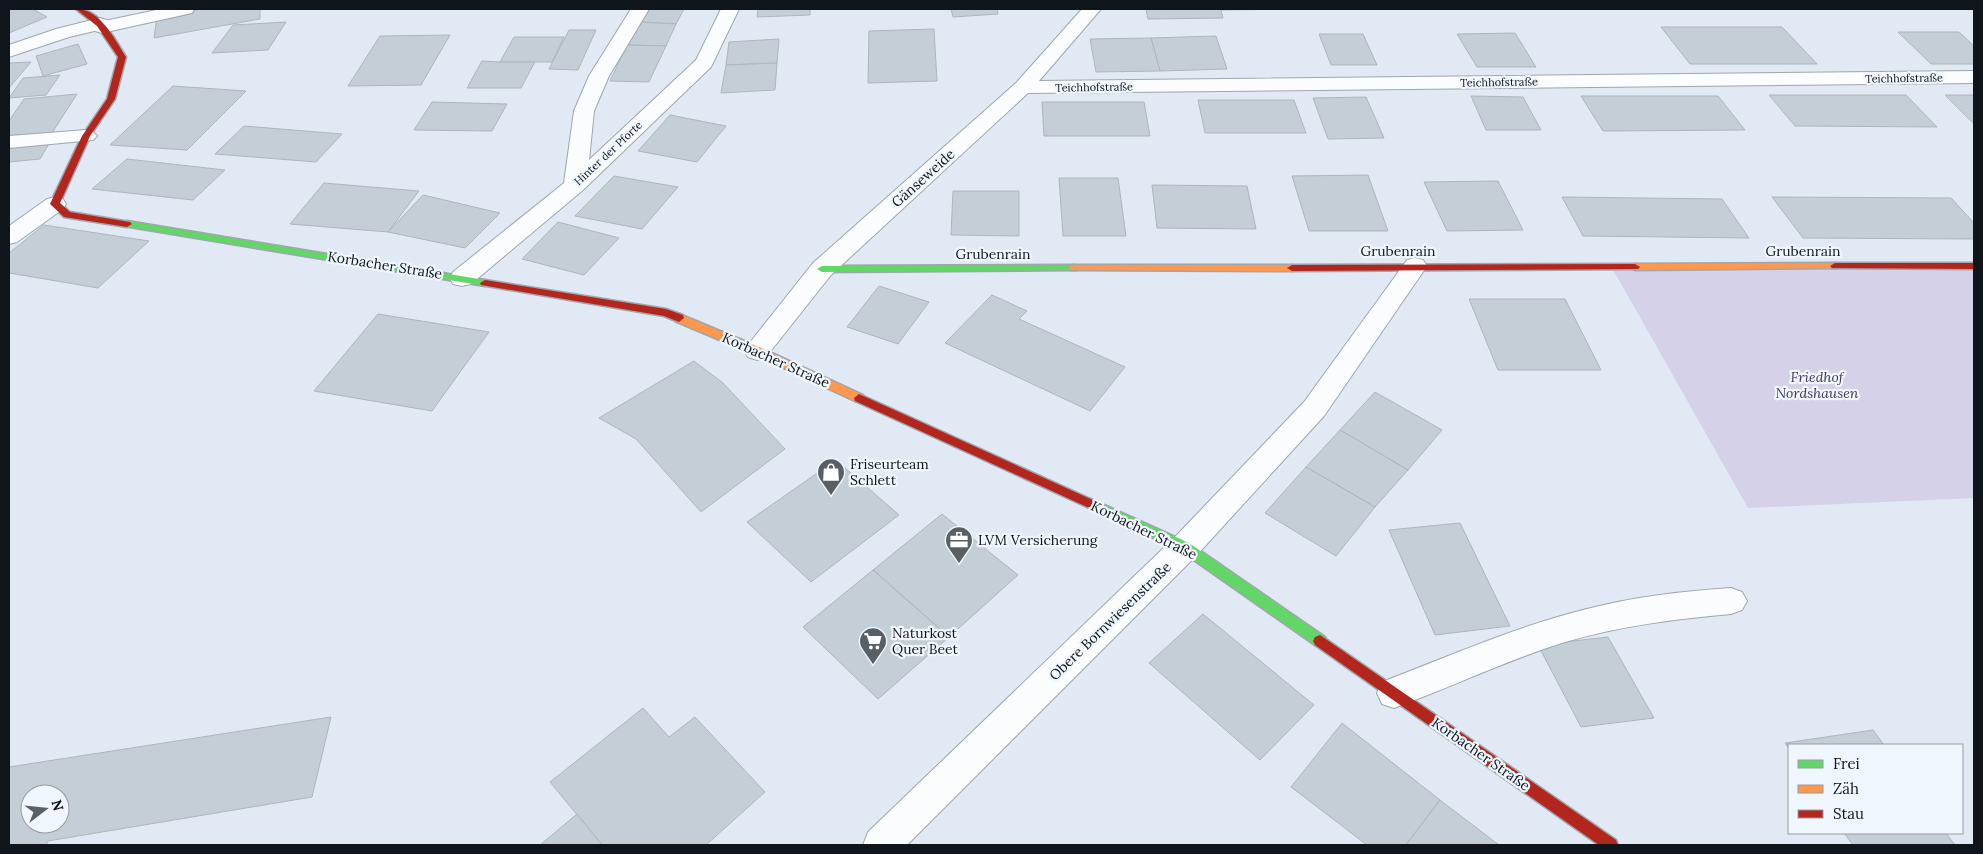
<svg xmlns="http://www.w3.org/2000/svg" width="1983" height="854" viewBox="0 0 1983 854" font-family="Lora,serif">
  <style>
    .green { fill: #d4d1e8 }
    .building { fill: #c3ced6; stroke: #adb6bc; fill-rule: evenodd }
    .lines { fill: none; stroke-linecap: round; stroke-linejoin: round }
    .lane-casing { stroke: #9fa6ad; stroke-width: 2 }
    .street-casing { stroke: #9fa6ad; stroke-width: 2 }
    .fast-casing { stroke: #9fa6ad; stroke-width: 3 }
    .slow-casing { stroke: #9fa6ad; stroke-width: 3 }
    .jam-casing { stroke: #9fa6ad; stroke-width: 3 }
    .lane { fill: #fafcfd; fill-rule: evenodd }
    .street { fill: #fafcfd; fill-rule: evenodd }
    .fast { fill: #63d668; fill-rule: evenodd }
    .slow { fill: #ff974d; fill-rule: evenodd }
    .jam { fill: #b3261e; fill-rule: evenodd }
    .labels { text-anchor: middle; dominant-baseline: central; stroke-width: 4.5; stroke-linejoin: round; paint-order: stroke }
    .far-street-label { font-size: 11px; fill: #0f151a; stroke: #eff6fd }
    .street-label { font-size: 14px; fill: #0f151a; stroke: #eff6fd }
    .park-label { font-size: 14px; font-style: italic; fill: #473461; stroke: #eff6fd }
    .poi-label { font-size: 14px; fill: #0f151a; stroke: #eff6fd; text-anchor: start }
  </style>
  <rect width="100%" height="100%" fill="#e1eaf4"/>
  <path class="green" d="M1611,266H1974V498L1748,508Z"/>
  <g class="building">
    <path d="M9,9H33L47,17L9,33Z"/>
    <path d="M201,9H260V19L154,38L157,17Z"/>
    <path d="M649,9H684L676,24L640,22Z"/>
    <path d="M758,9H810V15L757,17Z"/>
    <path d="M951,9H997L998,14L953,17Z"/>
    <path d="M1146,9H1311L1221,10L1223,18L1148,19Z"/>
    <path d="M286,22L268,50L212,53L233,25Z"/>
    <path d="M640,22L676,24L666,46L627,45Z"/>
    <path d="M1661,27H1782L1817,64H1690Z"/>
    <path d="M934,29L937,81L868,83L869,31Z"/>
    <path d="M569,30H596L578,70L549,69Z"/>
    <path d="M1898,32H1959L1974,46V64H1931Z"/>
    <path d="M1515,33L1536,67H1477L1457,34Z"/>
    <path d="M1319,34H1363L1377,65H1331Z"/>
    <path d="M450,35L421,85L348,86L380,36Z"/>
    <path d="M1216,36L1227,69L1160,71L1151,38Z"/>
    <path d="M514,37H564L552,62H500Z"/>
    <path d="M1151,38L1160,71L1096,72L1090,39Z"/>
    <path d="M779,39L777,63L726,65L729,42Z"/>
    <path d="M78,44L87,64L43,76L36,56Z"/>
    <path d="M627,45L666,46L649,82L610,81Z"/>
    <path d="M482,61L500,62H535L521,88H467Z"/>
    <path d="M31,62L9,88V63Z"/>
    <path d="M777,63L775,90L721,93L726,65Z"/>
    <path d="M60,75L46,95L9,98L23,78Z"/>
    <path d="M173,86L246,91L187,150L110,145Z"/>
    <path d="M77,94L52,133L9,138V121L24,99Z"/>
    <path d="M1769,95H1906L1937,127L1795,126Z"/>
    <path d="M1945,95H1974V124Z"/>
    <path d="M1471,96L1523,97L1541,130H1486Z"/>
    <path d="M1581,96H1718L1745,130L1603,131Z"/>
    <path d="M1366,97L1384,138L1328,139L1313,98Z"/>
    <path d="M1198,100H1294L1306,133H1205Z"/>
    <path d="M432,102L507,104L492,131L414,130Z"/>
    <path d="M1042,102H1144L1150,136H1044Z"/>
    <path d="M670,115L726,126L697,162L638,151Z"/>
    <path d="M244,126L342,134L316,162L215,154Z"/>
    <path d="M50,142L40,159L9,162V147Z"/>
    <path d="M127,159L225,170L193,200L92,189Z"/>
    <path d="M1368,175L1388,231H1309L1292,176Z"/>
    <path d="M614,176L678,187L642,229L575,216Z"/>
    <path d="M1059,178H1118L1126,236H1063Z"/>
    <path d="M1498,181L1523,230L1447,231L1424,182Z"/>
    <path d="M324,183L419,191L388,232L290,224Z"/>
    <path d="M1152,185L1247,186L1256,229L1157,228Z"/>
    <path d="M953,191H1019V236L951,235Z"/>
    <path d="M423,195L500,213L465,248L388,232Z"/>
    <path d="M1562,197L1722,199L1749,238L1583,236Z"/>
    <path d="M1772,197L1951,198L1974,223V239L1803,238Z"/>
    <path d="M558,222L619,238L584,275L522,259Z"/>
    <path d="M44,225L149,241L98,288L9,273V253Z"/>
    <path d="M879,286L929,302L898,344L847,327Z"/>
    <path d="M992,295L1027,311L1019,319L1125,367L1090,411L945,343Z"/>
    <path d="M1469,299H1565L1601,370H1498Z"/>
    <path d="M378,314L489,332L432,411L314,391Z"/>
    <path d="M694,361L723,383L785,449L701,512L636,439L599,418Z"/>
    <path d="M1375,392L1442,430L1408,470L1340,430Z"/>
    <path d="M1340,430L1408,470L1375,507L1306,467Z"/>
    <path d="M836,460L899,515L811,582L747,522Z"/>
    <path d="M1306,467L1375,507L1336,556L1265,513Z"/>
    <path d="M942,514L1018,575L949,637L873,570Z"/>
    <path d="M1460,523L1510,626L1435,635L1389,530Z"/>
    <path d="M873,570L949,637L878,699L803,627Z"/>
    <path d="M1203,614L1314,705L1260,760L1149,663Z"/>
    <path d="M1608,637L1654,718L1581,727L1538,645Z"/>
    <path d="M643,708L669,737L695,717L765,792L706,845H602L550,782Z"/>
    <path d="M331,717L312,797L48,841L46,845H9V767ZM30,794H60V824H30Z"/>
    <path d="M1342,723L1440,800L1406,845H1367L1291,787Z"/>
    <path d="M1873,730L1884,745H1789V749L1785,743Z"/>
    <path d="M1440,800L1499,845H1406Z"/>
    <path d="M577,814L602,845H540Z"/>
    <path d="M1844,833H1946L1955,845H1853Z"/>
  </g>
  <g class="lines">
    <g class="lane-casing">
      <g id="lane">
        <path d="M161,9H194L192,13L102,33L95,31L93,27L95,23Z"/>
        <path d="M1731,588L1742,592L1747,601L1742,610L1731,614C1675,619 1620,626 1565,642C1507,660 1451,687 1394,708L1382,704L1377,693L1382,682C1452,655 1522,624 1595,607C1640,596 1685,591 1731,588Z"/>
      </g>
    </g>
    <g class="street-casing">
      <g id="street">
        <path d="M631,9H649L609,76L594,111L589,160L696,60L721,9H739L711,67L583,190L471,284L462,286L453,284L450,278L453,272L564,183L574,111L589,76Z"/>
        <path d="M1082,9H1101L1039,81L1974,71V83L1028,93L831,275L766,357L757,360L748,357L744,351L748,345L813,263L1016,83Z"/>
        <path d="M100,18L107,20L109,24L107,28L69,37L9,57V45L56,29Z"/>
        <path d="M86,130L93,132L97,136L93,140L9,148V136Z"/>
        <path d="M55,197L63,199L66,204L63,209L17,242L9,244V226L47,199Z"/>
        <path d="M1415,258L1423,260L1427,266L1324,416L1196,556L907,845H863L868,832L1174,538L1304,402L1407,260Z"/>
      </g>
    </g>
    <g class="fast-casing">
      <g id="fast">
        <path d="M127,221L485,280L490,283L485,286L124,226L122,224Z"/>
        <path d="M1074,265L1077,266L1079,268L1077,270L822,272L817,269L822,266Z"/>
        <path d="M1091,499L1189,543L1325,637L1327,641L1325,645L1320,647L1315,645L1181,551L1087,507L1085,504L1087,501Z"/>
      </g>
    </g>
    <g class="slow-casing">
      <g id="slow">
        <path d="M1835,263L1840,266L1838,268L1635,270L1630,267L1635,264Z"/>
        <path d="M1074,265H1292L1297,268L1292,271L1071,270L1069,268L1071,266Z"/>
        <path d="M679,314L761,348L863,395L864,398L859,402L855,401L753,354L675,321L674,318Z"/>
      </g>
    </g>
    <g class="jam-casing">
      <g id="jam">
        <path d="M76,9C100,8 115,40 126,57L115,99L90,136L60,203L70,212L130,222L132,224L127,227L64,217L50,204L82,136L107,99L118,57L97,26Z"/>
        <path d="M1835,263H1974V269L1832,268L1830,266Z"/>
        <path d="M1635,264L1640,267L1638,269L1292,271L1287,268L1292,265Z"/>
        <path d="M485,280L666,309L683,315L684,318L679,322L664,316L481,285L480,283Z"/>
        <path d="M859,394L1095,501L1097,504L1095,507H1087L855,401L854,398Z"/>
        <path d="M1320,635L1616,840L1618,845H1599L1315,645L1313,641L1315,637Z"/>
      </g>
    </g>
    <use href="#lane" class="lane"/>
    <use href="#street" class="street"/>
    <use href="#fast" class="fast"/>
    <use href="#slow" class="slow"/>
    <use href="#jam" class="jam"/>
  </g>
  <defs>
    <g id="shop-pin" transform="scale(1.4375)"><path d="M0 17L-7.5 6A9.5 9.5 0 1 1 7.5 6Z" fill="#586066" stroke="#eff6fd"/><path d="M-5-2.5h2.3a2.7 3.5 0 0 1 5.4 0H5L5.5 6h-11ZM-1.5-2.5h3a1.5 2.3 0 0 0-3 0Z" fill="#fff"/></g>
    <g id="office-pin" transform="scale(1.4375)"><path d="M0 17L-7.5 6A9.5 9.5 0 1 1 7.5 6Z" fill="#586066" stroke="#eff6fd"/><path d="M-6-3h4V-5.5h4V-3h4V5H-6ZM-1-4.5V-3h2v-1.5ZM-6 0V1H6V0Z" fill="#fff"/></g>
    <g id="supermarket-pin" transform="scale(1.4375)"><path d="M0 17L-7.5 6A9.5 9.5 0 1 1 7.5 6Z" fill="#586066" stroke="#eff6fd"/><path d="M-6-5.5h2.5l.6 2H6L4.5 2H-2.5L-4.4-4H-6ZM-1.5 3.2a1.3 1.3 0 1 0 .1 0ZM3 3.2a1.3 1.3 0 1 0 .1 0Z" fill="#fff"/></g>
  </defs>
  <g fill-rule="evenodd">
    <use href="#shop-pin" x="831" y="472"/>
    <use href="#office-pin" x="959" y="540"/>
    <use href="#supermarket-pin" x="873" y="641"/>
  </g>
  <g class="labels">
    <g class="far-street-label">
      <text transform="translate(1904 78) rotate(-1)">Teichhofstraße</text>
      <text transform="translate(1499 82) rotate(-1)">Teichhofstraße</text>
      <text transform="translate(1094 87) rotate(-1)">Teichhofstraße</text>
      <text transform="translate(608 153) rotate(-43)">Hinter der Pforte</text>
    </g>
    <g class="street-label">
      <text transform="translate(923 178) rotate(-42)">Gänseweide</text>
      <text x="1398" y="251">Grubenrain</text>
      <text x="1803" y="251">Grubenrain</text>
      <text x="993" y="254">Grubenrain</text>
      <text transform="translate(385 265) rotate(9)">Korbacher Straße</text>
      <text transform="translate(776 360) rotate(24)">Korbacher Straße</text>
      <text transform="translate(1144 530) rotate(26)">Korbacher Straße</text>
      <text transform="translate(1110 621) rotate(-44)">Obere Bornwiesenstraße</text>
      <text transform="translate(1481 754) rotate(35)">Korbacher Straße</text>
    </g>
    <g class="park-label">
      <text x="1817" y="377">Friedhof<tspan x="1817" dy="16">Nordshausen</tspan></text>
    </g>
    <g class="poi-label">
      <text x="850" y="464">Friseurteam<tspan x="850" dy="16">Schlett</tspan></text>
      <text x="978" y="540">LVM Versicherung</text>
      <text x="892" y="633">Naturkost<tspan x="892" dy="16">Quer Beet</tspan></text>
    </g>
  </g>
  <rect width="1983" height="854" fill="none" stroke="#0f151a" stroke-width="20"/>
  <rect x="1788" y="744" width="175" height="90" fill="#eff6fd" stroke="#959ca2"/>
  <rect x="1798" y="760" width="25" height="8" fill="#63d668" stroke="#959ca2"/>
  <text x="1833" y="769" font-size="15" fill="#0f151a">Frei</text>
  <rect x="1798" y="785" width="25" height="8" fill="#ff974d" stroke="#959ca2"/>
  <text x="1833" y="794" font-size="15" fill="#0f151a">Zäh</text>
  <rect x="1798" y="810" width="25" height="8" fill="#b3261e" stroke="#959ca2"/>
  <text x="1833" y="819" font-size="15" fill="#0f151a">Stau</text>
  <g transform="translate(45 809) rotate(74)"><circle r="24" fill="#eff6fd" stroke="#959ca2"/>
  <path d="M0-4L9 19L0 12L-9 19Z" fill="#586066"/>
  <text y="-8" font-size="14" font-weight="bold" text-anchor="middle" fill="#0f151a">N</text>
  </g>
</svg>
